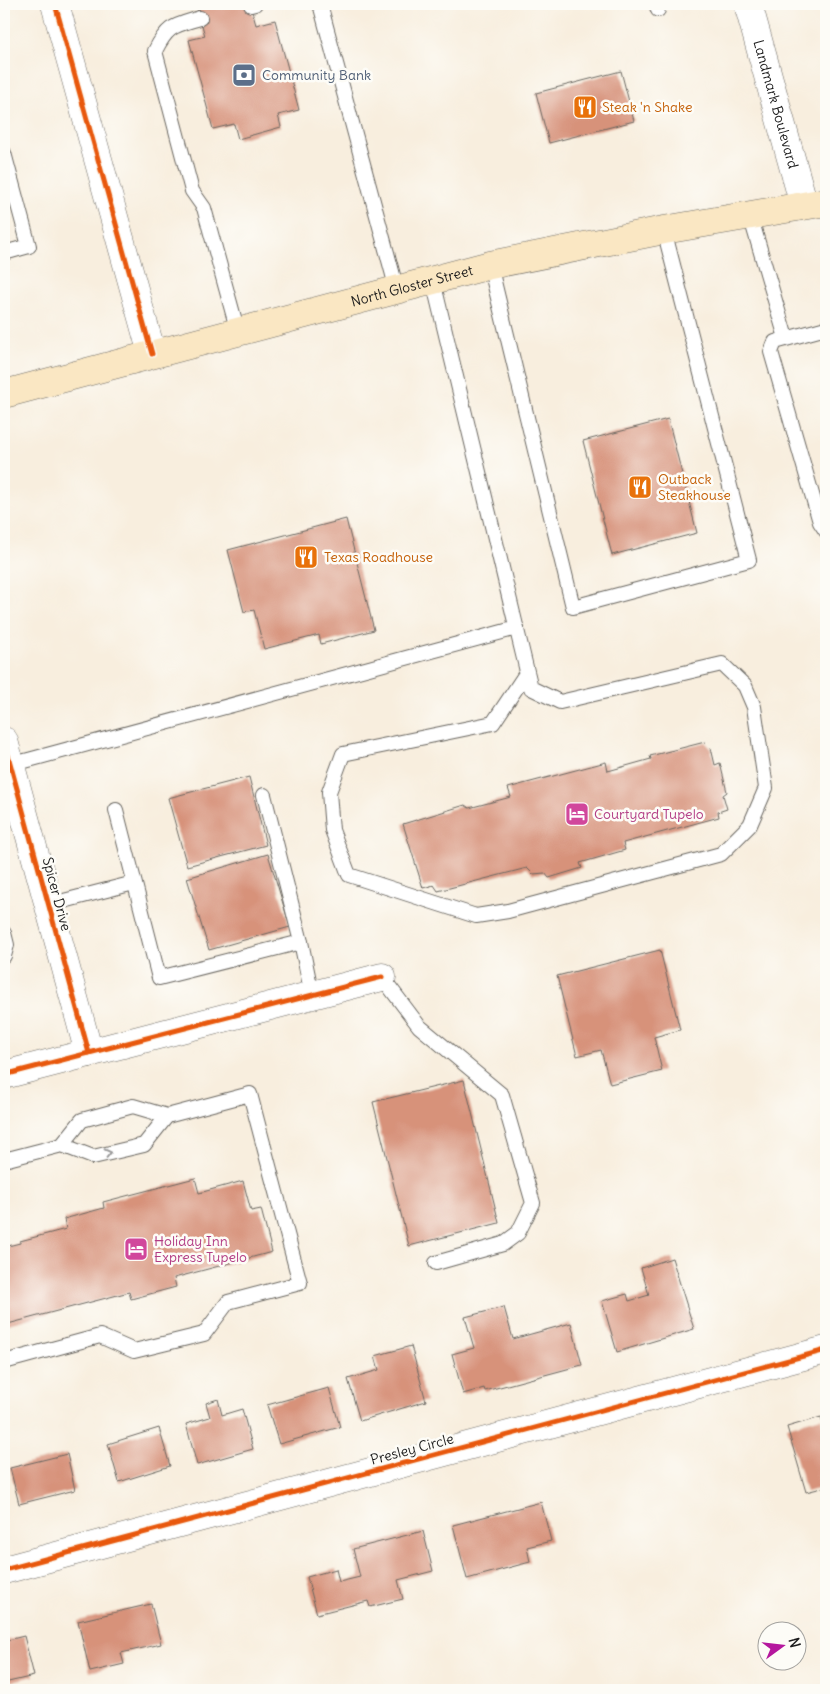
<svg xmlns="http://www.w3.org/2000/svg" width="830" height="1694" viewBox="0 0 830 1694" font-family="Delius,sans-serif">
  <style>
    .building { fill: #d7927a }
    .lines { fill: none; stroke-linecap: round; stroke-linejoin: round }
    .lane-casing { stroke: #696660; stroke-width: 16 }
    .street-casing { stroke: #696660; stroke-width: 29 }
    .secondary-casing { stroke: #696660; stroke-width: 29 }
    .lane { stroke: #fff; stroke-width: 14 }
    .street { stroke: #fff; stroke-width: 28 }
    .secondary { stroke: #fae7c3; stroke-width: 28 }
    .cycleway-casing { stroke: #fdfcf7; stroke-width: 8 }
    .cycleway { stroke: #e8590c; stroke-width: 5 }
    .oneway { stroke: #999 }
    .labels { text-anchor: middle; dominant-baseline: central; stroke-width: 5; stroke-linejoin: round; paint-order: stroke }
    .service-label { font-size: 14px; fill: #4e5e75; stroke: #fdfcf7; text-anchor: start }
    .street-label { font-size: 14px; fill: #1c1c1c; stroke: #fdfcf7 }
    .food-label { font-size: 14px; fill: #c56008; stroke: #fdfcf7; text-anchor: start }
    .hotel-label { font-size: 14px; fill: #b23c85; stroke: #fdfcf7; text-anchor: start }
  </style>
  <rect width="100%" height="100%" fill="#fdfcf7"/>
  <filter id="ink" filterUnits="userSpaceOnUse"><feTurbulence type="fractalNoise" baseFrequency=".02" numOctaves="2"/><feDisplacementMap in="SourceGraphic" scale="10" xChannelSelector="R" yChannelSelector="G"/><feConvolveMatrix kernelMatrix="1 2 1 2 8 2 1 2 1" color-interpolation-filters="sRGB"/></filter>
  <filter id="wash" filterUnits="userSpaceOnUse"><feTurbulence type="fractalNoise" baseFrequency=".0096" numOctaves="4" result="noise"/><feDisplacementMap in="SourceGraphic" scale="20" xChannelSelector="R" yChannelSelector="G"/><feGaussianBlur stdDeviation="1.12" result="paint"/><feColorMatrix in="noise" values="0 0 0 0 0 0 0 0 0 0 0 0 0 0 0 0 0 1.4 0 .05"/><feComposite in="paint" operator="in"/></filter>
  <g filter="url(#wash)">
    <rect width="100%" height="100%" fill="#f8eede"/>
    <g id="blocks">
      <g class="building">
        <path d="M196,4H250L256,25L275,20L299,110L278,115L281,127L238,139L234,124L213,129L189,40L205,36Z"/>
        <path d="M621,71L634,121L549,143L536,93Z"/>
        <path d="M668,419L697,533L612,555L583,441Z"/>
        <path d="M346,519L374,630L321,644L319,635L264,649L254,610L244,612L228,550Z"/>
        <path d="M705,742L711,748L715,765L720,763L727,792L723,795L727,809L718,812L719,817L623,843L625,850L580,863L582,868L549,878L545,873L533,874L527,868L438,891L434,885L423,888L403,824L465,805L469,808L511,797L508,788L606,762L608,771L651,759L650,756Z"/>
        <path d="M249,777L266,845L187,866L168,798Z"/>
        <path d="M268,854L290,927L209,950L187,878Z"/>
        <path d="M660,950L680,1030L654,1037L662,1071L610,1084L601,1050L577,1056L557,976Z"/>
        <path d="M464,1080L499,1223L409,1246L373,1102Z"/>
        <path d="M195,1178L199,1193L243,1181L251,1211L261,1209L272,1252L174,1278L176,1287L131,1299L129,1292L4,1325V1247L20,1243V1241L66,1229L64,1219L104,1208L103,1202Z"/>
        <path d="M672,1258L694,1329L617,1352L602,1301L627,1294L629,1301L649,1295L641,1268Z"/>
        <path d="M504,1307L513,1339L571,1323L582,1365L485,1391L484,1388L463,1394L452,1354L474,1348L465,1317Z"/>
        <path d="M411,1346L426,1401L360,1421L348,1379L379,1370L375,1356Z"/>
        <path d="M329,1388L340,1427L279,1444L267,1405Z"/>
        <path d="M218,1399L222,1415L242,1409L253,1449L197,1465L186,1424L210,1417L206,1403Z"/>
        <path d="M821,1417L826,1436V1487L806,1492L787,1427Z"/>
        <path d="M159,1428L170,1466L119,1482L108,1444Z"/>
        <path d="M67,1454L75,1490L19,1504L10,1468Z"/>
        <path d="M541,1502L551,1541L527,1547L530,1562L467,1579L453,1525Z"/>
        <path d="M423,1531L433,1571L398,1580L403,1599L370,1607L368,1601L317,1614L307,1577L336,1569L339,1582L360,1577L353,1549Z"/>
        <path d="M151,1604L161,1644L121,1653L124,1664L90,1672L78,1621Z"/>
        <path d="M24,1636L34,1676L4,1683V1641Z"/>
      </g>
    </g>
  </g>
  <g filter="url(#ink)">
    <use href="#blocks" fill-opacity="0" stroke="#696660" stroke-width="1"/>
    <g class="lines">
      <g class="lane-casing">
        <g id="lane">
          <path d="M320,4L397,290"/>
          <path d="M656,4L658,10"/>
          <path d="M251,5L255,4"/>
          <path d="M200,18C174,26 168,25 155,51L192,191L204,208L238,332"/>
          <path d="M4,153L29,246L4,253"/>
          <path d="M750,215L786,338"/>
          <path d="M490,265L573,607L749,560L664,230"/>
          <path d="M433,281L531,688L560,702L722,664L745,686L754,707L766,788L750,825L721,854L508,911L476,916L349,875L332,830L329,792L343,754L493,723L527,672"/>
          <path d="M826,328L775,342L771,352L820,522L826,531"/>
          <path d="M10,765L517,628"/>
          <path d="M116,810L159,978L301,942L264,795"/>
          <path d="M48,905L134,883"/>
          <path d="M4,933L7,945L4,956"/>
          <path d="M301,942L312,995"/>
          <path d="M382,977L419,1026L502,1095L533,1203L518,1233L503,1244L436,1263"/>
          <path d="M62,1145L93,1157L144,1145L167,1116"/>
          <path d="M4,1160L62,1145L82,1120L133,1106L167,1116L250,1094L300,1283L228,1302L204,1334L134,1351L100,1336L4,1362"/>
        </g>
      </g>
      <g class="street-casing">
        <g id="street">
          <path d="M55,4L152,354"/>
          <path id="s1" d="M748,4L804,205"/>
          <path d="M4,741L89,1053"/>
          <path d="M4,1075L382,977"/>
          <path d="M4,1570L826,1350"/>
        </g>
      </g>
      <g class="secondary-casing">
        <g id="secondary">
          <path id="s2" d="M4,394L490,265L664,230L826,202"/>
        </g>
      </g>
      <use href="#lane" class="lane"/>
      <use href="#street" class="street"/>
      <use href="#secondary" class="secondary"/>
      <g class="cycleway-casing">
        <g id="cycleway">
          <path d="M55,4L152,354"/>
          <path d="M4,741L89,1053"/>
          <path d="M4,1075L382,977"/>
          <path d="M4,1570L826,1350"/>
        </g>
      </g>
      <use href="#cycleway" class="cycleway"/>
    </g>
    <defs><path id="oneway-chevron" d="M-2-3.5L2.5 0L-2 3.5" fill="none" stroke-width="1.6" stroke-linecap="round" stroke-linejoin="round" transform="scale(1.25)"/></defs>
    <use class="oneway" href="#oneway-chevron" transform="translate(108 1153) rotate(-13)"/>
  </g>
  <defs>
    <g id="bank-square" transform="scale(1.25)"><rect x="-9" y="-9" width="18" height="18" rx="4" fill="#5c6f8a" stroke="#fdfcf7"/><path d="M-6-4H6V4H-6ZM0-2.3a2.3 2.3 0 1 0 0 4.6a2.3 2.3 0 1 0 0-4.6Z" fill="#fff"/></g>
    <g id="restaurant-square" transform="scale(1.25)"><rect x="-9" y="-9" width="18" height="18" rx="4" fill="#e8710a" stroke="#fdfcf7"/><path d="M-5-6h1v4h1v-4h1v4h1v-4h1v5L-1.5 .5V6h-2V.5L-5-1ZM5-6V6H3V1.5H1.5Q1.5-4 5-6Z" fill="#fff"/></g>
    <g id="hotel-square" transform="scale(1.25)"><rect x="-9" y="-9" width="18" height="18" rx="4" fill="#d1479c" stroke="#fdfcf7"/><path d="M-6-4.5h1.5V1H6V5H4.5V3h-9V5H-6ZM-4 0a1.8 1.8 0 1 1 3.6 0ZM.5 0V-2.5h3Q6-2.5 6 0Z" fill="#fff"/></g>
  </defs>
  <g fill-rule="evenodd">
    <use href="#bank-square" x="244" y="75"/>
    <use href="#restaurant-square" x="585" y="107"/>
    <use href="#restaurant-square" x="640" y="487"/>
    <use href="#restaurant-square" x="306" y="557"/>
    <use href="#hotel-square" x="577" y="814"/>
    <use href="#hotel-square" x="136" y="1249"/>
  </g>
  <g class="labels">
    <g class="service-label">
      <text x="262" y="75">Community Bank</text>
    </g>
    <g class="street-label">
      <text stroke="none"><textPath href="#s1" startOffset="104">Landmark Boulevard</textPath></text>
      <text stroke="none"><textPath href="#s2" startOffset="422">North Gloster Street</textPath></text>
      <text transform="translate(57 894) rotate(75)">Spicer Drive</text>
      <text transform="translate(412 1449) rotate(-15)">Presley Circle</text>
    </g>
    <g class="food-label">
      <text x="602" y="107">Steak 'n Shake</text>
      <text x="658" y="479">Outback<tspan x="658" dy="16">Steakhouse</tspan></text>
      <text x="324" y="557">Texas Roadhouse</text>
    </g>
    <g class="hotel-label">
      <text x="594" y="814">Courtyard Tupelo</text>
      <text x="154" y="1241">Holiday Inn<tspan x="154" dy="16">Express Tupelo</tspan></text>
    </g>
  </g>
  <rect width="830" height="1694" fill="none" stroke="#fdfcf7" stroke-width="20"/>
  <g transform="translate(782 1646) rotate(75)"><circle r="24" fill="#fdfcf7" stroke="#a3a29f"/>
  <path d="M0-4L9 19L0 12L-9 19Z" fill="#b5179e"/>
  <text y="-8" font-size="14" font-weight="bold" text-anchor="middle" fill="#1c1c1c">N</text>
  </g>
</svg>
